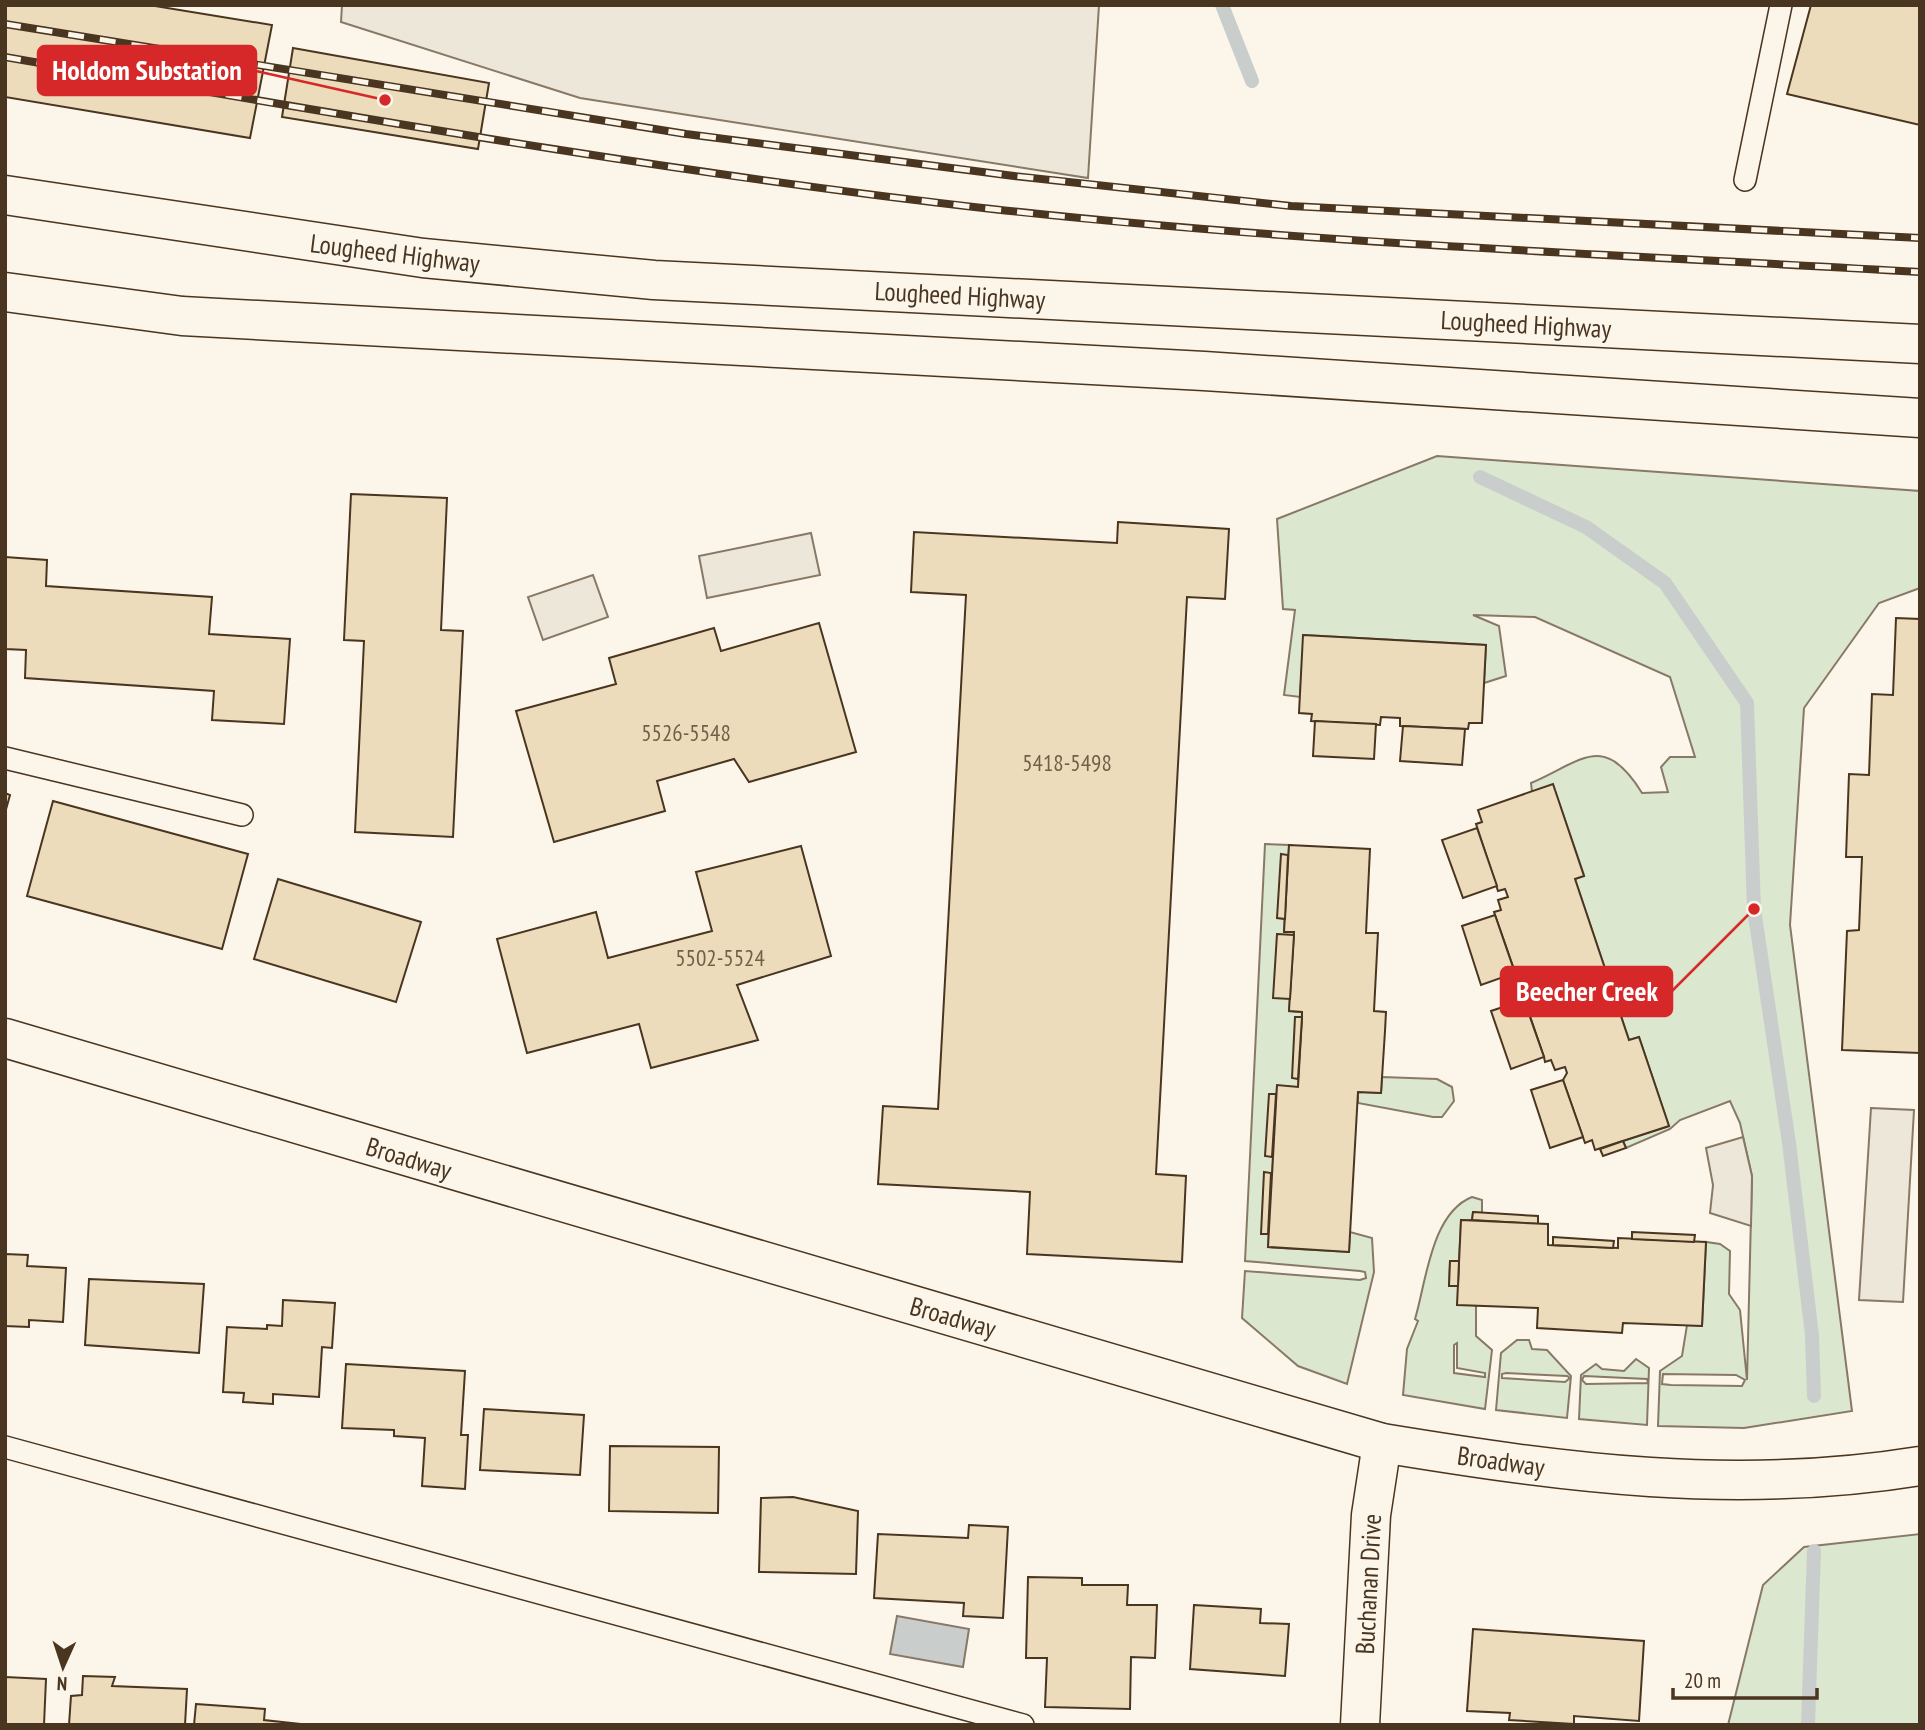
<svg xmlns="http://www.w3.org/2000/svg" width="1925" height="1730" viewBox="0 0 1925 1730" font-family="'PT Sans Narrow',sans-serif">
  <style>
    .green { fill: #dce7d0; stroke: #887966; stroke-width: 2; fill-rule: evenodd }
    .parking { fill: #ede7d9; stroke: #887966; stroke-width: 2 }
    .water { fill: #c9cecd; stroke: #887966; stroke-width: 2 }
    .lines { fill: none; stroke-linecap: round; stroke-linejoin: round }
    .stream { stroke: #c9cecd; stroke-width: 14 }
    .building { fill: #ecdcbc; stroke: #4a3520; stroke-width: 2 }
    .service-casing { stroke: #4a3520; stroke-width: 24 }
    .minor-casing { stroke: #4a3520; stroke-width: 41 }
    .tertiary-casing { stroke: #4a3520; stroke-width: 41 }
    .primary-casing { stroke: #4a3520; stroke-width: 41 }
    .service { stroke: #fbf6e9; stroke-width: 21 }
    .minor { stroke: #fbf6e9; stroke-width: 38 }
    .tertiary { stroke: #fbf6e9; stroke-width: 38 }
    .primary { stroke: #fbf6e9; stroke-width: 38 }
    .rail-casing { stroke: #4a3520; stroke-width: 8 }
    .rail { stroke: #fbf6e9; stroke-width: 5; stroke-dasharray: 16; stroke-linecap: butt }
    .labels { text-anchor: middle; dominant-baseline: central; stroke-width: 5; stroke-linejoin: round; paint-order: stroke }
    .number-label { font-size: 23px; fill: #725f47 }
    .street-label { font-size: 26px; fill: #4a3520; stroke: #fbf6e9 }
    .leader { fill: none; stroke: #d62828; stroke-width: 2.5 }
    .callout-dot { fill: #d62828; stroke: #fbf6e9; stroke-width: 2.5 }
    .callout { fill: #d62828; stroke: #d62828; stroke-width: 2.5 }
    .callout-label { font-size: 28px; text-anchor: middle; font-weight: bold; fill: #fff }
  </style>
  <rect width="100%" height="100%" fill="#fbf6e9"/>
  <g class="green">
    <path d="M1437,456L1920,491V588L1879,603L1804,708L1790,925L1852,1411L1744,1428L1658,1426L1660,1371L1682,1356L1687,1325L1702,1326L1706,1242L1720,1244L1730,1251L1729,1294L1740,1310L1747,1380L1752,1176L1740,1123L1730,1101L1680,1120L1670,1129L1626,1148L1623,1141L1669,1126L1639,1037L1629,1040L1575,879L1584,875L1553,785L1532,792L1531,783C1582,761 1604,731 1642,793L1668,792L1661,767L1670,757H1695L1670,677L1535,617L1473,615L1499,626L1506,676L1484,683L1486,645L1304,635L1300,697L1284,695L1295,610L1283,609L1277,519ZM1663,1374L1736,1375L1745,1380L1742,1386L1671,1385L1662,1384Z"/>
    <path d="M1265,844L1289,845L1284,931L1294,932L1289,1011L1302,1012L1298,1087L1277,1086L1268,1247L1349,1252L1350,1232L1372,1238L1374,1272L1347,1384L1298,1366L1242,1318L1245,1271L1360,1280L1366,1278L1365,1272L1360,1271L1245,1261Z"/>
    <path d="M1382,1077L1437,1079L1452,1087L1454,1101L1442,1117H1433L1358,1103V1092L1381,1093Z"/>
    <path d="M1472,1197L1482,1200V1213L1473,1212L1472,1220H1461L1459,1261H1450L1449,1285L1458,1286L1476,1306V1336L1492,1350L1485,1409L1403,1395L1407,1349L1418,1321L1415,1319C1426,1283 1431,1213 1472,1197ZM1457,1343V1368L1485,1373V1377L1454,1373V1345Z"/>
    <path d="M1517,1340H1529L1532,1349L1547,1350L1571,1376L1567,1418L1496,1410L1501,1353ZM1506,1373L1567,1376L1570,1378L1565,1382L1502,1378V1374Z"/>
    <path d="M1636,1359L1649,1368L1647,1425L1579,1419L1581,1375L1596,1364L1602,1369L1624,1371ZM1584,1376L1647,1379L1648,1383L1586,1384L1582,1380Z"/>
    <path d="M1920,1534V1725H1728L1763,1585L1804,1547Z"/>
  </g>
  <g class="parking">
    <path d="M342,5H1099L1088,178L580,98L341,22Z"/>
    <path d="M811,533L820,575L707,598L699,556Z"/>
    <path d="M593,575L608,617L543,640L528,597Z"/>
    <path d="M1871,1108L1914,1110L1903,1302L1859,1300Z"/>
    <path d="M1743,1137L1752,1176L1751,1226L1710,1213L1713,1185L1706,1148Z"/>
  </g>
  <path class="water" d="M897,1616L969,1629L963,1667L890,1654Z"/>
  <g class="lines">
    <g class="stream">
      <path d="M1222,5L1252,81"/>
      <path d="M1480,477L1586,527L1665,583L1747,703L1754,909L1789,1143L1812,1335L1814,1396"/>
      <path d="M1808,1725L1814,1551"/>
    </g>
  </g>
  <g class="building">
    <path d="M5,5H149L272,25L250,138L5,97Z"/>
    <path d="M1811,5H1920V125L1787,94Z"/>
    <path d="M293,48L489,83L478,149L282,117Z"/>
    <path d="M351,494L447,498L441,630L463,631L453,837L355,832L364,641L344,640Z"/>
    <path d="M1118,522L1229,529L1225,599L1187,597L1156,1174L1186,1176L1182,1262L1027,1254L1030,1192L878,1184L883,1106L938,1109L966,595L911,592L914,532L1117,543Z"/>
    <path d="M5,557L47,560L46,586L212,597L209,634L290,639L284,724L212,720L214,691L25,678L26,650L5,649Z"/>
    <path d="M1896,618L1920,619V1053L1842,1050L1847,931L1859,930L1862,857H1846L1849,774L1869,775L1872,694L1893,695Z"/>
    <path d="M819,623L856,752L749,782L734,759L657,781L665,811L554,842L516,711L616,684L609,658L714,628L721,651Z"/>
    <path d="M1303,635L1486,645L1482,723H1469L1468,729L1400,726V718L1381,717L1380,725L1311,721L1312,714L1299,713Z"/>
    <path d="M1315,721L1376,724L1374,759L1313,756Z"/>
    <path d="M1403,726L1465,729L1462,765L1400,761Z"/>
    <path d="M1553,784L1584,876L1575,879L1629,1040L1639,1037L1669,1126L1595,1150L1592,1140L1585,1143L1563,1080L1567,1073L1565,1067L1555,1070L1551,1060L1545,1062L1544,1057L1523,996L1529,993L1524,976L1517,978L1494,912L1501,910L1498,900L1508,897L1505,889L1498,891L1476,824L1482,822L1478,810Z"/>
    <path d="M5,793L10,795L5,813Z"/>
    <path d="M53,801L248,854L222,949L27,896Z"/>
    <path d="M1477,828L1497,886L1463,898L1442,840Z"/>
    <path d="M1289,845L1370,849L1366,933H1378L1374,1011L1386,1012L1385,1031L1381,1093L1358,1092L1349,1252L1268,1247L1277,1085L1298,1087L1302,1017V1012L1289,1011L1294,932H1284Z"/>
    <path d="M801,846L831,956L737,985L758,1040L651,1068L639,1024L527,1053L497,939L596,912L608,958L712,931L696,872Z"/>
    <path d="M1281,854L1288,855L1285,919L1277,918Z"/>
    <path d="M278,879L421,922L396,1002L254,959Z"/>
    <path d="M1495,915L1515,973L1481,985L1462,926Z"/>
    <path d="M1277,934L1294,935L1290,999L1273,998Z"/>
    <path d="M1524,1000L1544,1057L1511,1069L1491,1011Z"/>
    <path d="M1295,1017H1302L1298,1079L1292,1078Z"/>
    <path d="M1563,1080L1583,1137L1550,1148L1531,1090Z"/>
    <path d="M1269,1094H1276L1272,1157L1265,1156Z"/>
    <path d="M1623,1141L1626,1148L1603,1156L1600,1149Z"/>
    <path d="M1264,1172L1271,1173L1268,1234H1261Z"/>
    <path d="M1473,1212L1538,1216V1224L1472,1220Z"/>
    <path d="M1461,1220L1548,1224V1245L1618,1248V1238L1706,1242L1702,1326L1623,1323L1622,1333L1537,1328L1538,1308L1457,1305Z"/>
    <path d="M1632,1232L1695,1235L1694,1242L1632,1239Z"/>
    <path d="M1553,1237L1614,1241L1613,1248L1553,1245Z"/>
    <path d="M5,1254L28,1255L27,1266L66,1268L63,1322L29,1320V1327L5,1326Z"/>
    <path d="M1450,1261H1459L1458,1286H1449Z"/>
    <path d="M89,1279L204,1284L199,1353L85,1345Z"/>
    <path d="M283,1300L335,1303L332,1348L322,1347L319,1397L273,1394V1404L243,1402L244,1393L223,1392L227,1327L267,1329V1325L282,1326Z"/>
    <path d="M346,1364L465,1371L461,1435H468L465,1489L422,1486L425,1438L394,1436V1430L342,1428Z"/>
    <path d="M484,1409L584,1415L580,1475L480,1470Z"/>
    <path d="M610,1446L719,1447L718,1513L609,1511Z"/>
    <path d="M793,1497L858,1511L856,1574L759,1572L761,1498Z"/>
    <path d="M969,1525L1008,1527L1003,1618L963,1616L964,1603L874,1598L878,1534L968,1538Z"/>
    <path d="M1028,1577L1082,1578V1585H1128L1127,1605H1157L1155,1658L1131,1657L1130,1709L1045,1707L1047,1658H1026Z"/>
    <path d="M1194,1605L1261,1609L1260,1623L1289,1624L1285,1676L1190,1669Z"/>
    <path d="M1473,1629L1644,1641L1639,1721L1574,1716V1724L1509,1720L1510,1713L1467,1711Z"/>
    <path d="M83,1676L115,1677L112,1686L187,1689L185,1725H69L71,1696L82,1695Z"/>
    <path d="M5,1677L46,1679L44,1725H5Z"/>
    <path d="M196,1704L265,1709L264,1720L310,1725H194Z"/>
  </g>
  <g class="lines">
    <g class="service-casing">
      <g id="service">
        <path d="M1745,180L1781,5"/>
        <path d="M5,758L242,815"/>
        <path d="M5,1447L1023,1725"/>
      </g>
    </g>
    <g class="minor-casing">
      <path id="minor" d="M1360,1725L1371,1515L1382,1443"/>
    </g>
    <g class="tertiary-casing">
      <path id="tertiary" d="M5,1038L1382,1443C1565,1473 1735,1496 1920,1466"/>
    </g>
    <g class="primary-casing">
      <g id="primary">
        <path d="M5,195L423,258L654,280L1920,344"/>
        <path d="M5,292L182,316L1204,371L1920,418"/>
      </g>
    </g>
    <use href="#service" class="service"/>
    <use href="#minor" class="minor"/>
    <use href="#tertiary" class="tertiary"/>
    <use href="#primary" class="primary"/>
    <g class="rail-casing">
      <g id="rail">
        <path d="M5,24L686,134L1014,176L1291,206L1920,238"/>
        <path d="M5,57C333,113 661,172 992,209C1300,243 1610,254 1920,272"/>
      </g>
    </g>
    <use href="#rail" class="rail"/>
  </g>
  <g class="labels">
    <g class="number-label">
      <text x="686" y="732">5526-5548</text>
      <text x="1067" y="762">5418-5498</text>
      <text x="720" y="957">5502-5524</text>
    </g>
    <g class="street-label">
      <text transform="translate(395 253) rotate(7)">Lougheed Highway</text>
      <text transform="translate(960 295) rotate(3)">Lougheed Highway</text>
      <text transform="translate(1526 324) rotate(3)">Lougheed Highway</text>
      <text transform="translate(409 1158) rotate(17)">Broadway</text>
      <text transform="translate(953 1317) rotate(16)">Broadway</text>
      <text transform="translate(1501 1461) rotate(8)">Broadway</text>
      <text transform="translate(1368 1584) rotate(-87)">Buchanan Drive</text>
    </g>
  </g>
  <path class="leader" d="M385 100L256 71M1754 909L1672 991"/>
  <g class="callout-dot">
    <circle cx="385" cy="100" r="7"/>
    <circle cx="1754" cy="909" r="7"/>
  </g>
  <g class="callout">
    <rect x="38" y="46" width="218" height="49" rx="7"/>
    <rect x="1501" y="967" width="171" height="49" rx="7"/>
  </g>
  <g class="callout-label">
    <text x="147" y="80">Holdom Substation</text>
    <text x="1587" y="1001">Beecher Creek</text>
  </g>
  <rect width="1925" height="1730" fill="none" stroke="#4a3520" stroke-width="14"/>
  <g transform="translate(63 1667) rotate(183)" stroke="#fbf6e9" stroke-width="5" paint-order="stroke">
  <path d="M0-5L12 26L0 18L-12 26Z" fill="#4a3520"/>
  <text y="-10" font-size="19" font-weight="bold" text-anchor="middle" fill="#4a3520">N</text>
  </g>
  <path d="M1673 1688v10h144v-10" fill="none" stroke="#4a3520" stroke-width="3.5"/>
  <text x="1684" y="1688" font-size="21" fill="#4a3520" stroke="#fbf6e9" stroke-width="5" paint-order="stroke">20 m</text>
</svg>
